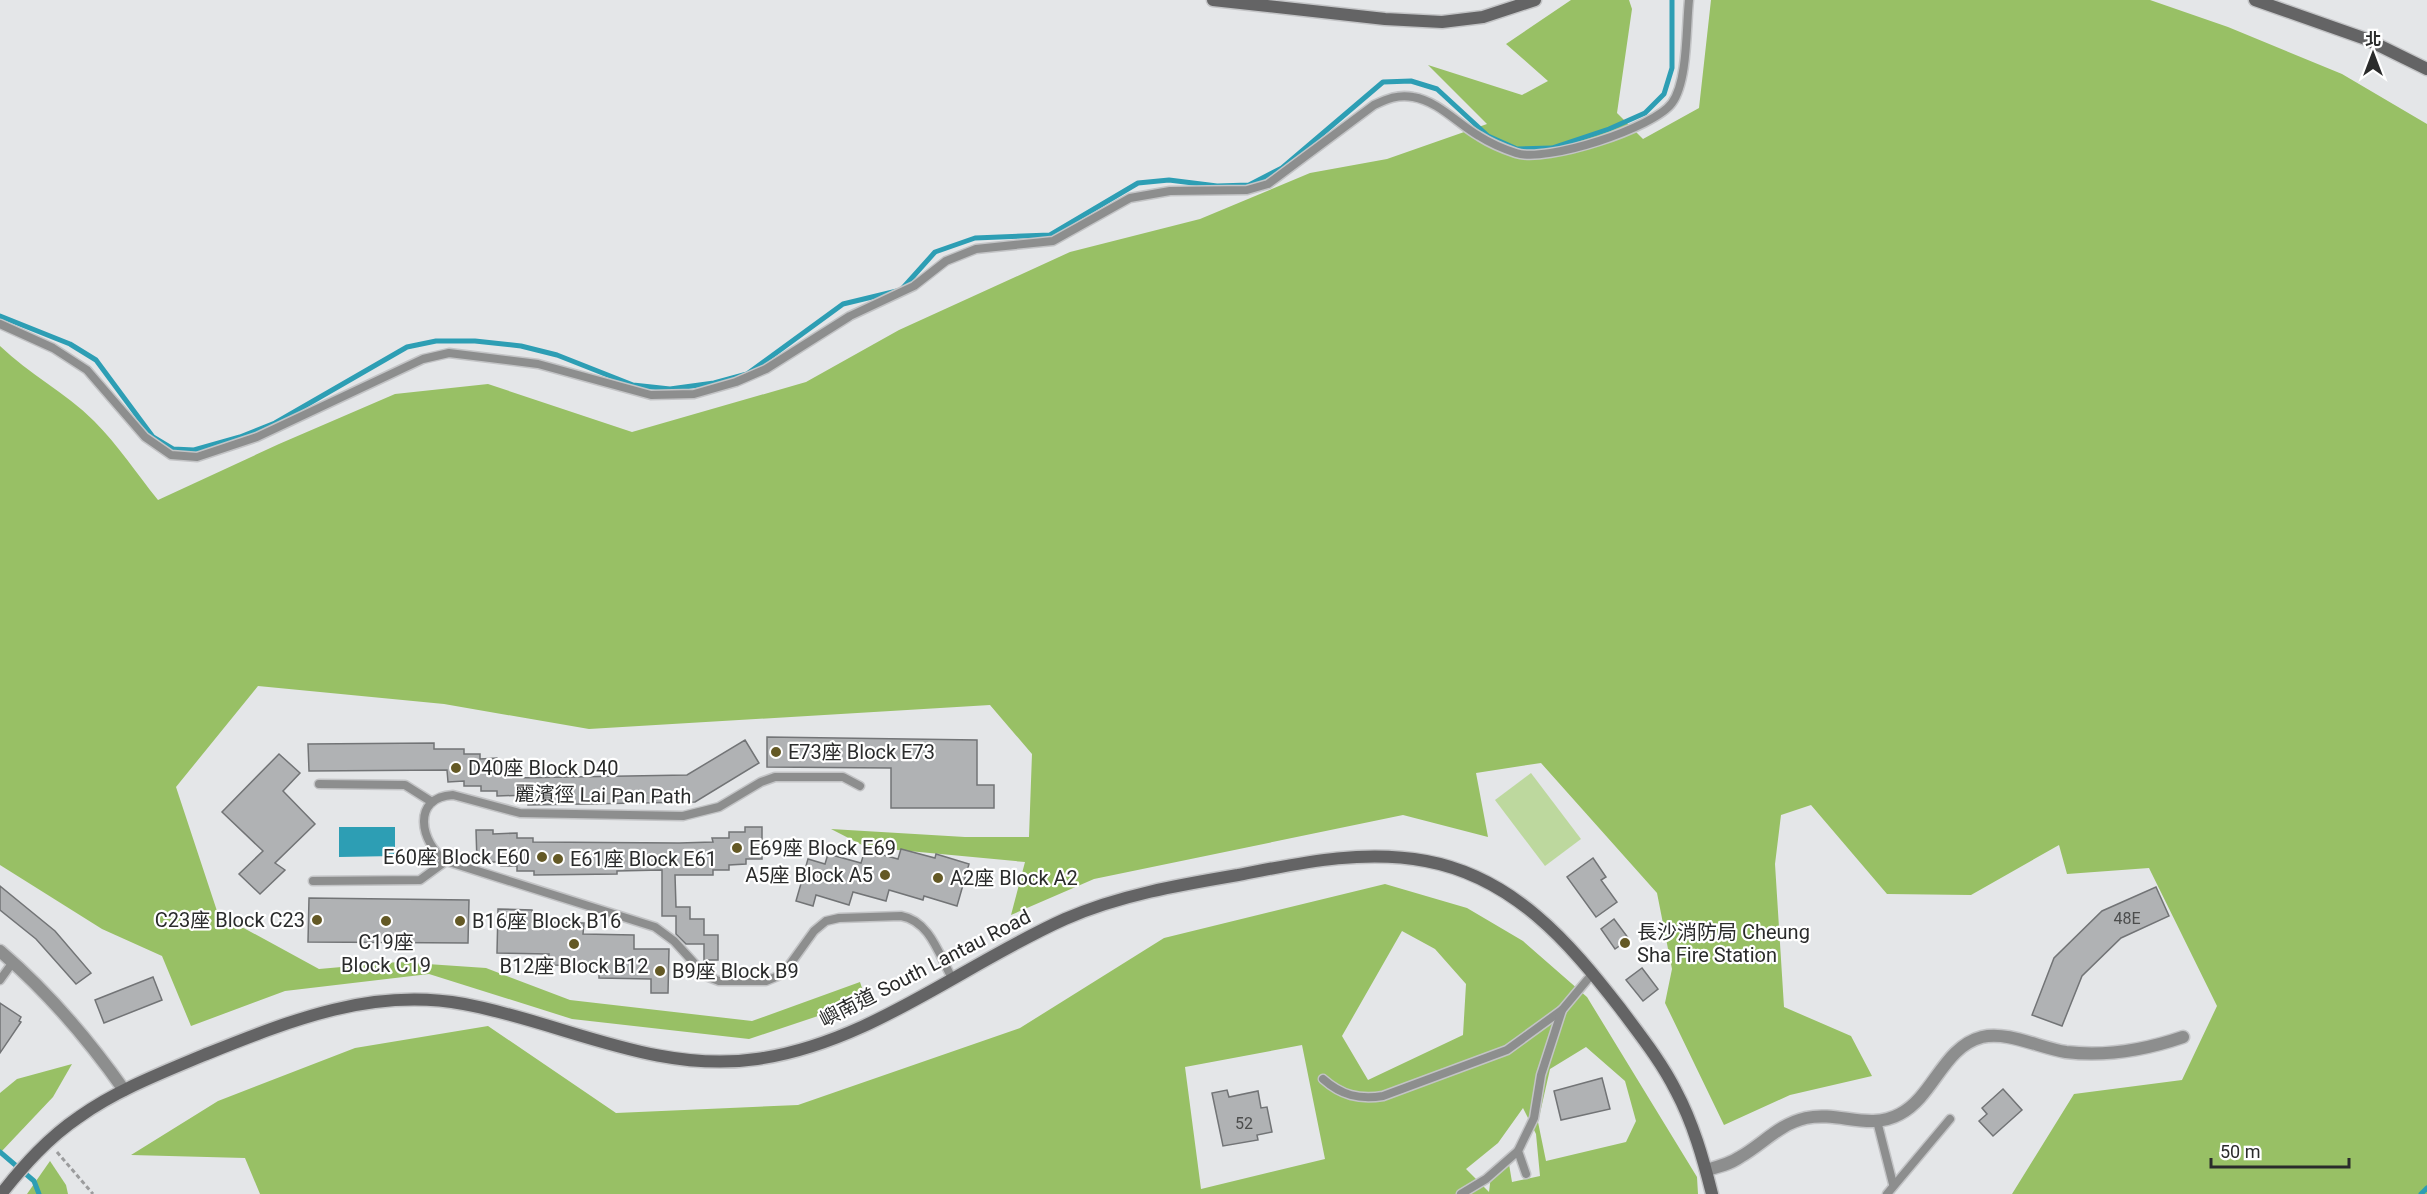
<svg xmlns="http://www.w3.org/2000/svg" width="2427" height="1194" viewBox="0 0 2427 1194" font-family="Roboto,'Noto Sans TC',sans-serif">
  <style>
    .green { fill: #bdd89e }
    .forest { fill: #98c065; fill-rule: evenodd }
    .water { fill: #2d9eb4 }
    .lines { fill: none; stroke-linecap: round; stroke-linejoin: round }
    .stream { stroke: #2d9eb4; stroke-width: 5 }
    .building { fill: #b0b2b4; stroke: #727476; stroke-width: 1.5 }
    .lane-casing { stroke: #c3c4c6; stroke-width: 11 }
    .street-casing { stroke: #c3c4c6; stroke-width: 15 }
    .secondary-casing { stroke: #c3c4c6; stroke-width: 15 }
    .path { stroke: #9b9c9d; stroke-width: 3; stroke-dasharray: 4.5 3; stroke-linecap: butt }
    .lane { stroke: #8d8e8e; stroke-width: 8 }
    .street { stroke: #8d8e8e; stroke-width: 12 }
    .secondary { stroke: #646465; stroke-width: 12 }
    .poi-dot { fill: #645925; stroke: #fff; stroke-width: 2 }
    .labels { text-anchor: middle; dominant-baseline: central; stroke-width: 4.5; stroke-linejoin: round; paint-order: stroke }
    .number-label { font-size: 16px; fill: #4c4d4d }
    .poi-label { font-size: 20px; fill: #2a2b2b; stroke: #fff; text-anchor: start }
    .street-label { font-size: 20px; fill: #2a2b2b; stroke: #fff }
  </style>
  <rect width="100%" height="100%" fill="#e4e6e8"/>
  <path class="green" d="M1531,773L1581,839L1545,866L1495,800Z"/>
  <g class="forest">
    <path d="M1571,0H1629L1632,9L1617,113L1643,139L1699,108L1711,0H2150L2228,27L2342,74L2427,124V1194H2012L2074,1094L2182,1080L2217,1006L2149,868L2067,874L2059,845L1971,895L1887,894L1811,805L1781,815L1775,864L1784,1007L1851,1036L1872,1076L1790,1095L1724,1125L1665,1003L1672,969L1657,893L1541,763L1476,773L1488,837L1403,815L1094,879L1011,915L1025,862L866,847L831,829L965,837H1029L1032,754L990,705L589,729L444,704L258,686L176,787L218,914L319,969L398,962L486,968L570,1000L752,1021L860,982L866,1000L749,1039L572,1019L429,974L285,991L191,1026L162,956L102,929L0,865V346C29,374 65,392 94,421C118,445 137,474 158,500L279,444L395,394L488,384L632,432L806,382L899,330L1070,252L1200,219L1310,173L1387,159L1487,124L1428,65L1522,95L1548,81L1506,44Z"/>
    <path d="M1385,884L1467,908L1523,941L1587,997L1697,1177L1698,1194H260L245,1158L131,1155L218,1101L355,1048L488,1026L616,1113L798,1105L1020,1028L1164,938ZM1402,931L1435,949L1466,984L1463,1035L1368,1080L1342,1036ZM1302,1045L1325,1159L1201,1189L1185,1067ZM1586,1047L1625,1081L1636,1121L1626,1142L1546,1161L1538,1122L1550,1069ZM1523,1108L1536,1134L1540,1176L1512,1182L1509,1164L1492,1167L1489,1192L1466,1169L1498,1143Z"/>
    <path d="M72,1064L53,1097L0,1153V1093L17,1079Z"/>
    <path d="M50,1161L66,1185L68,1194H27Z"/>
  </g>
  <path class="water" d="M339,827H395V856L339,857Z"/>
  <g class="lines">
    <g class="stream">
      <path d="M0,316L70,344L96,360L153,437L173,449L194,450L240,437L275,423L407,347L436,341H475L521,346L557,355L633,385L670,389L714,383L747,374L843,304L901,290L935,252L975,238L1050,235L1138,183L1169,180L1217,186L1249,185L1282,168L1383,82L1411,81L1437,89L1488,136L1517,149L1552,148L1609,129L1645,113L1664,94L1672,68V0"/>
      <path d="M0,1152L34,1181L39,1194"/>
      <path d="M2421,1194L2427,1188"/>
    </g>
  </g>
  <g class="building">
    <path d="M767,737L977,740V785H994V808H891V768L767,767Z"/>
    <path d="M745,740L759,763L695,802L528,805V795L497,796V791H481V786H464V781L448,782L447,770L309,771L308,744L434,743V749H464V754H480V759L497,758V764L513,763V778L687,775Z"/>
    <path d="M279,754L300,773L283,791L315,824L275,863L285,870L260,894L239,874L263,851L222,812Z"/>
    <path d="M745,827H762V859H746V864L729,865V870H713V875H675L676,907H690V919H704V935H718V960H704V944H686L676,934V916H662V870L617,871V874L534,875V871H517V866H501V862H477L476,830H493V834L517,833V838H533V842L679,843L713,842L712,838H729V832H745Z"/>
    <path d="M901,849L935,858L936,854L969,864L957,906L924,896L923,900L889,890L886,901L853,892L849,905L816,895L813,906L796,901L808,859L825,864L828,854L861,863L865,850L898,859Z"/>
    <path d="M1593,858L1606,877L1601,880L1617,902L1596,917L1567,877Z"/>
    <path d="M0,886L55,931L91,973L76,984L36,939L0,910Z"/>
    <path d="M2156,887L2169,916L2121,938L2082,976L2062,1026L2032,1015L2054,958L2102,911Z"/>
    <path d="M309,898L469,900L468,943L308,942Z"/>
    <path d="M498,909L532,910V922L584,923L583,934L634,935V949H669L668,993H651V979L599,978V966L548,965L549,954L497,953Z"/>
    <path d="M1614,919L1629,939L1615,949L1601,929Z"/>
    <path d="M1642,968L1658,989L1643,1001L1626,980Z"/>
    <path d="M153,977L162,1000L104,1023L95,1000Z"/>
    <path d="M0,1003L21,1017L19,1021L21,1022L0,1053Z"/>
    <path d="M1602,1078L1610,1109L1561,1120L1554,1091Z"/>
    <path d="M2003,1089L2022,1110L1993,1136L1979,1121L1987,1114L1982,1108Z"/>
    <path d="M1227,1090L1229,1097L1258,1091L1261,1108L1267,1107L1272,1132L1257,1135L1258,1140L1223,1146L1212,1093Z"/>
  </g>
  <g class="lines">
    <g class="lane-casing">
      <g id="lane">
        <path d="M0,324L53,348L87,370L145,437L171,455L197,457L257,437L423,359L449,353L538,364L651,395L694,394L736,382L766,369L850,316L914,286L946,261L976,249L1053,241L1130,198L1170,191L1247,190L1268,184L1374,105C1387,99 1398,94 1413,97C1438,101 1458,124 1479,136C1490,143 1504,149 1516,153C1546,163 1654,128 1672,103C1688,81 1686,27 1689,0"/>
        <path d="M319,784L405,785L432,802"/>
        <path d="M860,786L843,777H775L761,782L719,807L683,816L520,813L453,795C411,797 420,843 446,861L655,927L674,941L706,976L719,981H766L783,974L814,931L826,921L839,918L901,916C930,921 939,955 952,978"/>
        <path d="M313,881L420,880L446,861"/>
        <path d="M0,980L13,962"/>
        <path d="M1323,1079C1341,1095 1359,1100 1383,1096L1507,1050L1562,1010L1593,973"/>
        <path d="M1877,1121L1893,1184"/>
        <path d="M1526,1174L1518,1151L1534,1118L1541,1075L1562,1010"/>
        <path d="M1461,1194L1486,1179L1518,1151"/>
        <path d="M1887,1194L1950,1119"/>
      </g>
    </g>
    <g class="street-casing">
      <g id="street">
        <path d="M0,951C48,992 88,1039 124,1090"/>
        <path d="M1706,1170C1718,1167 1730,1164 1740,1157C1763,1144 1779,1124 1806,1118C1839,1111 1869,1131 1900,1114C1934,1096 1943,1047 1982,1037C2008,1031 2040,1048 2066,1052C2107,1057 2145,1050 2183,1037"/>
      </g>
    </g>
    <g class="secondary-casing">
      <g id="secondary">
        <path d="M1213,0L1385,19L1442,22L1483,17L1535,0"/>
        <path d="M2255,0L2366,39L2427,69"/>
        <path d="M1,1194C24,1165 48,1138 79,1117C117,1090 161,1073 204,1055C289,1021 371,987 464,1004C562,1022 655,1074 757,1059C870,1043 962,965 1065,919C1120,895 1179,885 1238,875C1300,863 1363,849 1426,861C1513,877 1569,942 1620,1008C1640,1035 1661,1061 1676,1091C1693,1123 1703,1158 1712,1194"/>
      </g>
    </g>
    <path class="path" d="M57,1152L93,1194"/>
    <use href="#lane" class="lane"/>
    <use href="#street" class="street"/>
    <use href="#secondary" class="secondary"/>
  </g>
  <g class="poi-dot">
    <circle cx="776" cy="752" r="6"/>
    <circle cx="456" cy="768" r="6"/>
    <circle cx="737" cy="848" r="6"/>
    <circle cx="542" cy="857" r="6"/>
    <circle cx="558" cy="859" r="6"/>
    <circle cx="885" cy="875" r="6"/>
    <circle cx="938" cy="878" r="6"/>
    <circle cx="317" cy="920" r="6"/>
    <circle cx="386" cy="921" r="6"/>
    <circle cx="460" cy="921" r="6"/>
    <circle cx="1625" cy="943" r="6"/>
    <circle cx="574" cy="944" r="6"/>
    <circle cx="660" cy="971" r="6"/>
  </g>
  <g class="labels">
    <g class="number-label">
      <text x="2127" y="918">48E</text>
      <text x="1244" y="1123">52</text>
    </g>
    <g class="poi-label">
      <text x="788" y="752">E73座 Block E73</text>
      <text x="468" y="768">D40座 Block D40</text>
      <text x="749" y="848">E69座 Block E69</text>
      <text x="530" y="857" text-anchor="end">E60座 Block E60</text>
      <text x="570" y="859">E61座 Block E61</text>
      <text x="873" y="875" text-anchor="end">A5座 Block A5</text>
      <text x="950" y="878">A2座 Block A2</text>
      <text x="305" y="920" text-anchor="end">C23座 Block C23</text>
      <text x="472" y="921">B16座 Block B16</text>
      <text x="1637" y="932">長沙消防局 Cheung<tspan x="1637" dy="23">Sha Fire Station</tspan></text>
      <text x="386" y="942" text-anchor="middle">C19座<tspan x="386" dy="23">Block C19</tspan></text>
      <text x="574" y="966" text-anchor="middle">B12座 Block B12</text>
      <text x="672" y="971">B9座 Block B9</text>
    </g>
    <g class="street-label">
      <text transform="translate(603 795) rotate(1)">麗濱徑 Lai Pan Path</text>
      <text transform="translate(925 968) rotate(-27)">嶼南道 South Lantau Road</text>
    </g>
  </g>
  <g transform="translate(2373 54)" stroke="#ffffff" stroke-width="4.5" paint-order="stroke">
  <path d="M0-4.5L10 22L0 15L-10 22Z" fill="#2a2b2b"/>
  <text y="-9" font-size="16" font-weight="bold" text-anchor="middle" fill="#2a2b2b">北</text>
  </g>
  <path d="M2211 1158v9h138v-9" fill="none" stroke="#2a2b2b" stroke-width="3"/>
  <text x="2220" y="1158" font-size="18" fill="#2a2b2b" stroke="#ffffff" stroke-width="4.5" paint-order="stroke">50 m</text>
</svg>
